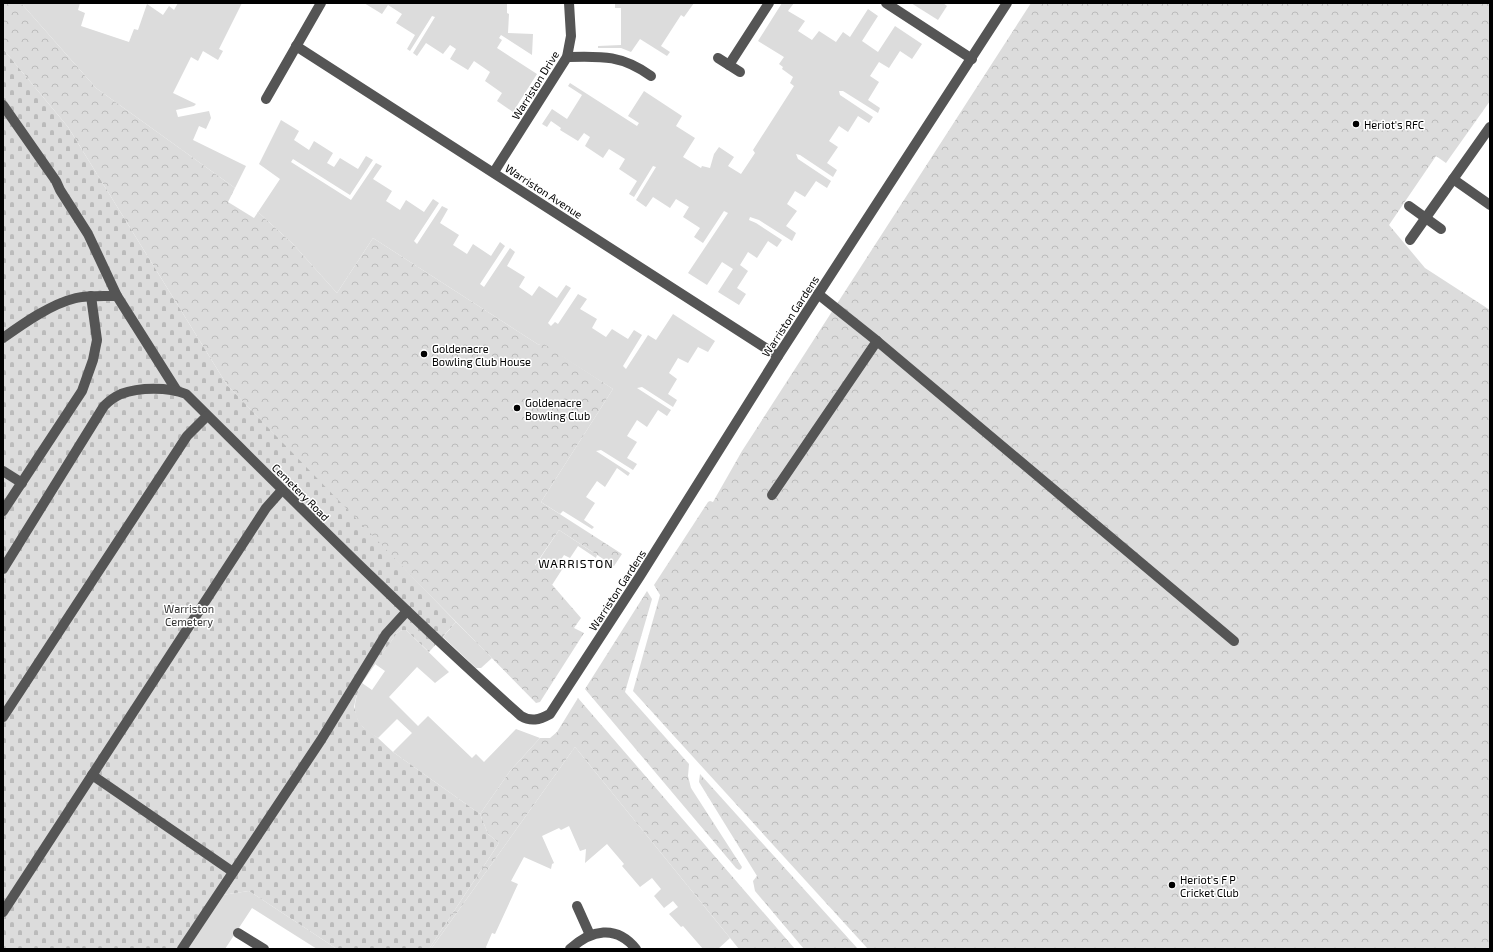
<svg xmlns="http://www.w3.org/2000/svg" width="1493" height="952" viewBox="0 0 1493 952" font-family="'Exo 2',sans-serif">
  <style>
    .green { fill: #dcdcdc }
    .forest { fill: url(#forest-crowns) }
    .cemetery { fill: url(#cemetery-stones) }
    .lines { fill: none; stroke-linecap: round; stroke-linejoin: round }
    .minor { stroke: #555; stroke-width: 10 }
    .poi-dot { fill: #000; stroke: #fff; stroke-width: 1.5 }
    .labels { text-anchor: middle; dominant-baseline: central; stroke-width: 3; stroke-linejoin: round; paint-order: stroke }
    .street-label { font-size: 11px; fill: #000; stroke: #fff }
    .poi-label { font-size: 11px; fill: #000; stroke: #fff; text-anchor: start }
    .park-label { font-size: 11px; fill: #333; stroke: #fff }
    .neighbourhood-label { font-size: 12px; letter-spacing: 1px; fill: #000; stroke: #fff }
  </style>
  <defs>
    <pattern id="forest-crowns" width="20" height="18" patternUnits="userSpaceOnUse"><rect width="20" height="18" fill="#dcdcdc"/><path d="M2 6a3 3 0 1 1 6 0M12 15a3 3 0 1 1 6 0" fill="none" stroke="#bbb"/></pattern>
    <pattern id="cemetery-stones" width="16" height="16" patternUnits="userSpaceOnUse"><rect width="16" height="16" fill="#dcdcdc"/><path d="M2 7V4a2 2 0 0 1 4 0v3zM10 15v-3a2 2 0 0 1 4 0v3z" fill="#bbb"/></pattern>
  </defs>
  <rect width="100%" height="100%" fill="#fff"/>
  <g class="green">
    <path d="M21,3H80L78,10L85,13L81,26L129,42L134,29L138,30L147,4L163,15L169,6L174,10L178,3H242L219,49L223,51L218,60L203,51L198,61L191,57L173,93L196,104L194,106L176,110L178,117L209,111L211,118L206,129L199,126L193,140L246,166L235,188L96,88Z"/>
    <path d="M364,3H507V13L509,14L508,33L533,34L532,55L501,35L499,38L502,40L497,48L537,74L513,112L497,101L502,93L485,81L490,72L474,61L468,70L450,59L456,49L450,45L443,54L426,43L417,56L413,53L435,17L432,16L410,51L407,49L415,35L396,23L402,14L388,5L382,14Z"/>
    <path d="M615,3H694L684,17L681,15L661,46L670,52L667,56L640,39L631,52L621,48H598V46L621,45V8H615Z"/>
    <path d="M782,3H794L788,11L805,21L798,31L812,40L819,31L836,42L843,32L850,37L868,9L878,16L862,41L878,52L895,26L922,44L912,59L900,51L889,68L879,62L870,76L879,82L868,100L880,108L878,113L843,91H839L840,95L873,117L869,123L858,116L848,132L839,126L829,141L838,147L827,163L837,170L833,177L800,155L796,154L798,159L831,181L827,188L816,181L805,197L795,191L787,204L797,211L786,226L796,233L792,241L759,220L750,217L749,220L756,223L782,240L777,247L768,241L757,258L748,252L740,265L748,271L737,288L746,294L739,305L718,292L733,269L722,262L707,285L688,273L728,213L724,211L703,243L694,237L700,228L683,217L689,207L676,199L670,208L653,197L646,207L636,200L656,167L653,166L634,197L629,194L637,181L619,169L625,159L609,149L603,158L585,146L590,137L584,133L578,141L560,130L561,128L551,121L547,127L542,124L552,109L567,119L582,95L568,86L570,83L637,126L639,123L628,116L644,91L682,116L676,126L695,138L683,157L701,168L702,166L710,168L714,154L719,147L734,157L728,166L741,174L755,153L753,150L794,86L790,83L793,77L782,69L783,67L779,64L784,57L758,41Z"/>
    <path d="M911,3H943L947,6L938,20Z"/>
    <path d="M281,120L299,131L294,140L309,150L314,141L333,153L327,163L334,167L340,158L358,169L366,156L373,160L350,195L293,159L291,162L351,200L376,163L382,166L373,179L392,191L386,201L400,210L406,200L424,212L433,199L439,203L414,241L417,244L442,206L448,209L440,223L459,235L453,245L467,254L473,244L491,256L500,242L505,246L480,284L484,287L510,248L515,252L507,266L525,277L519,287L532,296L539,286L557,298L566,285L571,288L548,323L551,326L555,322L558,324L578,294L587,299L580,309L597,319L592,328L606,337L612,329L628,339L634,330L642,335L623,366L626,369L648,335L656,340L673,314L715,341L708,352L698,347L688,363L678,358L669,373L677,379L668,394L677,400L673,407L642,387L637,388L671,410L667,416L658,410L647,427L637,420L627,436L637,442L627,458L637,464L633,470L601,450L596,451L630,473L628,476L617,468L605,487L597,481L586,497L595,503L584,520L594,527L592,529L563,511L560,514L541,502L613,389L541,343L539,345L373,238L337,293L293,244L258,212L280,179L259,164Z"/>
    <path d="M559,530L597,555L596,558L578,546L570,558L564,555L558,564L563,568L552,585L535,566Z"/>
    <path d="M456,622L492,658L481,668H476L443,637Z"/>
    <path d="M402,630H406L449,672L435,683L417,667L389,697L418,726L428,716L472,758L476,754L484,762L516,729L540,738L510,771L480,814L393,752L412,733L397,719L378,738C373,735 367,731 363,727C350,714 355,697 362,683L372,690L385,671L375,664L397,633Z"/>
    <path d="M575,747L730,938L718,949H703L683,926L681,927L669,914L678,907L673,901L664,908L654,896L661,889L652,878L640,887L622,866L624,864L607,844L585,863L586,849L580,851L569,826L561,830L559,828L542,836L554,863L552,864L551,869L524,857L511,881L518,884L495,934L492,933L486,947L487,949H431Z"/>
    <path d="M249,891L337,949H317L252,908L225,949H187L222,895Z"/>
  </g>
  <g class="forest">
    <path d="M3,3H21L96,88L235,188L228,202L254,218L258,212L293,244L337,293L373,238L539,345L541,342L613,389L541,502L622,554L614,566L559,530L535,565L581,618L574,628L584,633L540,702L536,703L357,521L227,385L68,127L3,49Z"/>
    <path d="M1031,3H1490V101L1446,163L1436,156L1389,225L1425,268L1490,310V949H868L633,691L660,595L654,585L708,502L710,501L713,502L742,451Z"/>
    <path d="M647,591L652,599L625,692L689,764L688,776L691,788L742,867L741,869L739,870L736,868L585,689Z"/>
    <path d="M578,698L795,949H739L575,747L431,949H429L499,843L488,834L480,814L510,771L540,738H550L557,732Z"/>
    <path d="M700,774L858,949H804L755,891L753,881L757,876L699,782Z"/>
  </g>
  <path class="cemetery" d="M3,49L68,127L227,385L456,622L429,652L406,630H402L397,633L362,683L356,697L354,707L358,720L363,727L378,738L393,752L480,814L488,834L499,843L429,949H337L249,891L222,895L187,949H3Z"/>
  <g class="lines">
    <g class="minor">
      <path d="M886,3L972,59"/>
      <path d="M296,46L778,356"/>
      <path d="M567,57C602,56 622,55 651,76"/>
      <path d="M718,58L740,72"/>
      <path d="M729,65L769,3"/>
      <path d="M266,99L321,3"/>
      <path d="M3,105L56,181L60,190L88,234L117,296"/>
      <path d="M494,172L567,57L571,36L569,3"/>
      <path d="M1453,179L1490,205"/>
      <path d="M1409,206L1441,229"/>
      <path d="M1410,240L1490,127"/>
      <path d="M818,294L877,341L1234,641"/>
      <path d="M3,338C24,323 51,304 76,298C89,295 104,296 117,296L177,391"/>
      <path d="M3,471L22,483"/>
      <path d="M772,495L877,341"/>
      <path d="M3,511L82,391L93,360L97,340L91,296"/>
      <path d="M3,569L104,406C109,401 114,397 121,394C139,387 169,387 186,394C296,503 405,613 521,716C531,722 539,720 550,714L640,576L778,356L1007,3"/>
      <path d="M3,717L187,436L207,416"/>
      <path d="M92,775L233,872"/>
      <path d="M577,906L590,935"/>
      <path d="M3,912L266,508L282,490"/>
      <path d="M238,933L264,949"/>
      <path d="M182,949L321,740L386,634L407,611"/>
      <path d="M570,949C591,930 616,924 636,949"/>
    </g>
  </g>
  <g class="poi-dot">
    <circle cx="1356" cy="124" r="4"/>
    <circle cx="424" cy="354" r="4"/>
    <circle cx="517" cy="408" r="4"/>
    <circle cx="1172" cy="885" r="4"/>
  </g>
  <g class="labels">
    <g class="street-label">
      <text transform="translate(535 85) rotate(-58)">Warriston Drive</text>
      <text transform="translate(544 191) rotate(33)">Warriston Avenue</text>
      <text transform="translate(790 316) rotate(-57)">Warriston Gardens</text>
      <text transform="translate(301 492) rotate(45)">Cemetery Road</text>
      <text transform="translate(617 590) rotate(-57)">Warriston Gardens</text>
    </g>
    <g class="poi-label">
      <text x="1364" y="124">Heriot's RFC</text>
      <text x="432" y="348">Goldenacre<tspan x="432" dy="13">Bowling Club House</tspan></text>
      <text x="525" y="402">Goldenacre<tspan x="525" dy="13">Bowling Club</tspan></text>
      <text x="1180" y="879">Heriot's F P<tspan x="1180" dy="13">Cricket Club</tspan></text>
    </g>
    <g class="park-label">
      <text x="189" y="608">Warriston<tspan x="189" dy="13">Cemetery</tspan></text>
    </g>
    <g class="neighbourhood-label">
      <text x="576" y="563">WARRISTON</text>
    </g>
  </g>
  <rect width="1493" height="952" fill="none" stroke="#000000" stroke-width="8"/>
</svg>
